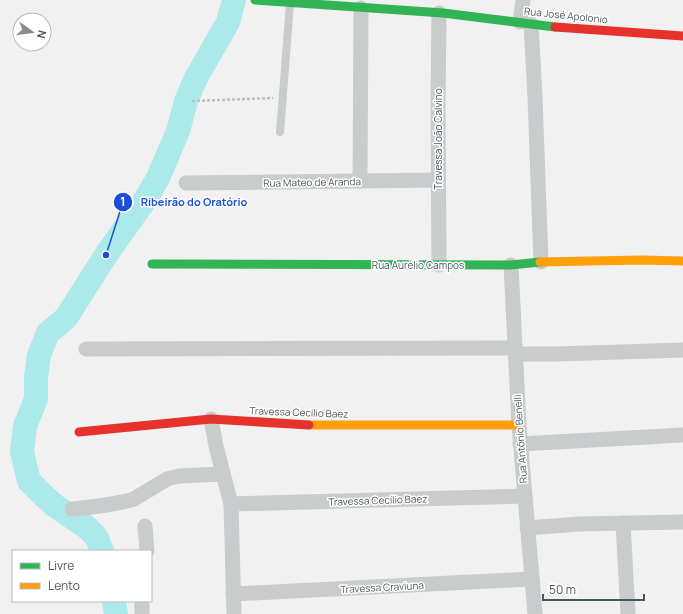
<svg xmlns="http://www.w3.org/2000/svg" width="683" height="614" viewBox="0 0 683 614" font-family="Manrope,sans-serif">
  <style>
    .lines { fill: none; stroke-linecap: round; stroke-linejoin: round }
    .river { stroke: #ace9eb; stroke-width: 24 }
    .path { stroke: #b8c4be; stroke-width: 2.5; stroke-dasharray: 3 2; stroke-linecap: butt }
    .lane { stroke: #c8cccd; stroke-width: 8 }
    .street { stroke: #c8cccd; stroke-width: 15 }
    .fast { stroke: #30b455; stroke-width: 9 }
    .slow { stroke: #ff9f0a; stroke-width: 9 }
    .jam { stroke: #e5322d; stroke-width: 9 }
    .labels { text-anchor: middle; dominant-baseline: central; stroke-width: 3; stroke-linejoin: round; paint-order: stroke }
    .street-label { font-size: 10px; fill: #48575c; stroke: #fff }
    .leader { fill: none; stroke: #1d4ed8; stroke-width: 1.5 }
    .callout-dot { fill: #1d4ed8; stroke: #fff; stroke-width: 1.5 }
    .mark-label { font-size: 12px; text-anchor: middle; font-weight: bold; fill: #fff }
    .callout-label { font-size: 11px; text-anchor: middle; font-weight: bold; fill: #1d4ed8; stroke: #fff; stroke-width: 3; stroke-linejoin: round; paint-order: stroke }
  </style>
  <rect width="100%" height="100%" fill="#f1f1f1"/>
  <g class="lines">
    <g class="river">
      <path d="M102,551L97,538L89,529L54,505L44,496L29,481L22,452L25,426L36,399V377L39,355L48,333L66,318L106,255L145,200L158,178L178,131L186,101L196,78L228,22L234,0"/>
      <path d="M114,601L116,614"/>
    </g>
    <path class="path" d="M192,101L273,98"/>
    <path class="lane" d="M280,132L290,4"/>
    <g class="street">
      <path d="M439,13L438,103L439,265"/>
      <path d="M520,22L523,0"/>
      <path d="M531,24L535,97L541,262"/>
      <path d="M360,181L361,8"/>
      <path d="M186,183L438,180"/>
      <path d="M511,265L519,425L535,614"/>
      <path d="M86,349L514,348"/>
      <path d="M515,354H557L683,350"/>
      <path d="M211,419L216,446L231,504L234,614"/>
      <path d="M520,444L683,435"/>
      <path d="M231,504L525,496"/>
      <path d="M72,509C93,507 114,505 134,499L167,479L179,476L223,474"/>
      <path d="M623,523L628,614"/>
      <path d="M145,526L147,551"/>
      <path d="M527,528L579,524L683,522"/>
      <path d="M233,594L532,579"/>
      <path d="M142,614V601"/>
    </g>
    <g class="fast">
      <path d="M255,0L443,13L555,27"/>
      <path d="M152,264L511,265L540,262"/>
    </g>
    <g class="slow">
      <path d="M540,262L642,260L683,261"/>
      <path d="M309,425H519"/>
    </g>
    <g class="jam">
      <path d="M555,27L683,36"/>
      <path d="M79,432L211,419L309,425"/>
    </g>
  </g>
  <g class="labels">
    <g class="street-label">
      <text transform="translate(566 15) rotate(6)">Rua José Apolonio</text>
      <text transform="translate(438 139) rotate(-90)">Travessa João Calvino</text>
      <text transform="translate(312 182) rotate(-1)">Rua Mateo de Aranda</text>
      <text x="418" y="265">Rua Aurélio Campos</text>
      <text transform="translate(299 412) rotate(2)">Travessa Cecilio Baez</text>
      <text transform="translate(520 439) rotate(-94)">Rua Antônio Benelli</text>
      <text transform="translate(378 500) rotate(-2)">Travessa Cecílio Baez</text>
      <text transform="translate(382 587) rotate(-3)">Travessa Craviuna</text>
    </g>
  </g>
  <path class="leader" d="M106 255L123 202"/>
  <g class="callout-dot">
    <circle cx="106" cy="255" r="4"/>
    <circle cx="123" cy="202" r="10"/>
  </g>
  <g class="mark-label">
    <text x="123" y="206">1</text>
  </g>
  <g class="callout-label">
    <text x="194" y="206">Ribeirão do Oratório</text>
  </g>
  <rect x="12" y="550" width="140" height="52" fill="#ffffff" stroke="#b6bcbe"/>
  <rect x="20" y="563" width="20" height="6" fill="#30b455" stroke="#b6bcbe"/>
  <text x="48" y="570" font-size="12" fill="#48575c">Livre</text>
  <rect x="20" y="583" width="20" height="6" fill="#ff9f0a" stroke="#b6bcbe"/>
  <text x="48" y="590" font-size="12" fill="#48575c">Lento</text>
  <g transform="translate(32 32) rotate(104)"><circle r="19" fill="#ffffff" stroke="#b6bcbe"/>
  <path d="M0-3L7 15L0 10L-7 15Z" fill="#838d90"/>
  <text y="-6" font-size="11" font-weight="bold" text-anchor="middle" fill="#48575c">N</text>
  </g>
  <path d="M543 594v6h101v-6" fill="none" stroke="#48575c" stroke-width="2"/>
  <text x="549" y="594" font-size="12" fill="#48575c" stroke="#ffffff" stroke-width="3" paint-order="stroke">50 m</text>
</svg>
